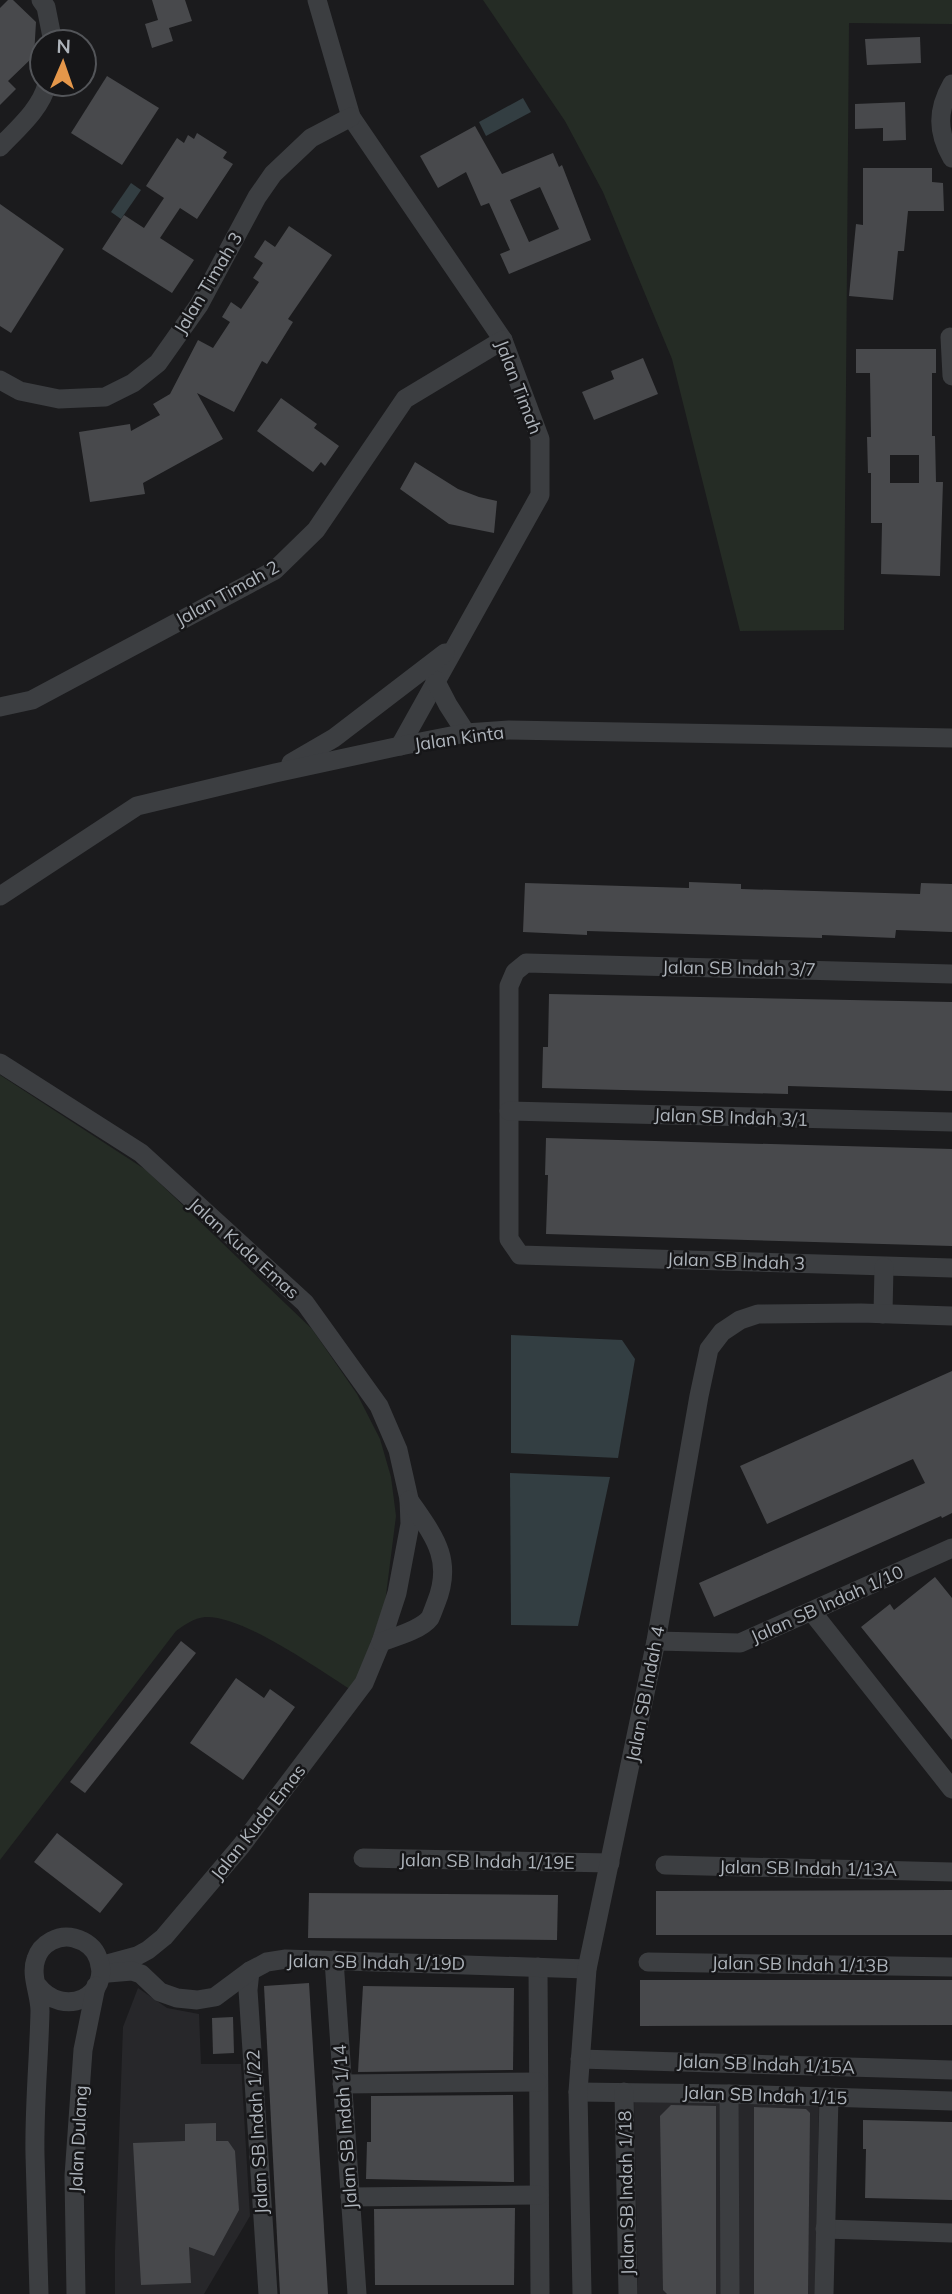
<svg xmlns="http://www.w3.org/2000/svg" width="952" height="2294" viewBox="0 0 952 2294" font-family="Mulish,sans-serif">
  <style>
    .built { fill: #27272a }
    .green { fill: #252c25 }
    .water { fill: #333e42 }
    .building { fill: #48494c; fill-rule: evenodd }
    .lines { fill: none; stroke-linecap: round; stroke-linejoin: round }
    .minor { stroke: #3c3e41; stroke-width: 19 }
    .labels { text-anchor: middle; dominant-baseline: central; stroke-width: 5; stroke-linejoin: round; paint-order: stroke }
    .street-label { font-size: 18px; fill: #aeb4bb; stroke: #161618 }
  </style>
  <rect width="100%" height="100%" fill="#1b1b1d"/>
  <g class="built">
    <path d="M138,1988L167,2008L199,2014L201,2064H241L250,2216L204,2294H115V2251L123,2027Z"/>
    <path d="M634,2100L819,2105L815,2294H638Z"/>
  </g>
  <g class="green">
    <path d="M483,0H952V24L849,23L844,630L740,631L672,359L626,248L603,192L565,121Z"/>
    <path d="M0,1075L146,1170L312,1329L357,1394L380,1439L391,1477L396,1516L385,1603L353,1691C319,1670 243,1615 205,1617C194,1618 184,1625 176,1631L0,1860Z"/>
  </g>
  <g class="water">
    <path d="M523,98L531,112L486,136L479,122Z"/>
    <path d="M131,183L141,190L121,219L111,212Z"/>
    <path d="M511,1335L622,1340L635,1359L618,1458L511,1453Z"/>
    <path d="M510,1473L610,1477L578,1626L511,1625Z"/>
  </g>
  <g class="building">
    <path d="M8,0H13L36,22L34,56L8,81L16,89L0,105V8Z"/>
    <path d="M152,0H185L192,21L169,28L173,41L152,48L145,24L158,20Z"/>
    <path d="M920,37L921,63L867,65L865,39Z"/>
    <path d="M107,76L159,108L122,165L71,133Z"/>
    <path d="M905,102L906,140L883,141V128L855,129V104Z"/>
    <path d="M475,126L502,174L553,153L559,167L562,165L591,240L509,274L500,254L510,250L489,203L481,206L466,172L438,188L420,156ZM540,187L559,229L529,242L510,200Z"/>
    <path d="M197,133L227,152L223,158L233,164L197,219L180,208L160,238L194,260L172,293L102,249L124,215L144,228L164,198L146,186L177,138L184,143L188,135L194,139Z"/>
    <path d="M863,168H932V182L943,183L944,211H908L904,251H898L893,300L849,296L856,224L863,225Z"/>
    <path d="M0,204L64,249L11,333L0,326Z"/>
    <path d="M289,226L332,255L288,319L293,322L267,364L262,361L234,412L197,393L223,439L143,483L145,494L90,502L79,432L130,424L131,431L160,415L153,404L170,394L198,340L213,348L230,322L222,317L231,302L241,309L259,282L253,278L263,263L254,257L265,240L275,247Z"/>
    <path d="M856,349H936V373H932V436H935L936,482H943L940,576L881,574L882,523H871V473H868L867,437H871L870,373H856ZM890,455H919V483H890Z"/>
    <path d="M643,358L658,394L594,420L582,392L614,379L611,371Z"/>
    <path d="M281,398L317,424L314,428L339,446L325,466L321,462L313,472L257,431Z"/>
    <path d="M415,462L458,489L479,497L497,501L494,533L449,524L400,489Z"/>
    <path d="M689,882L741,884V889L920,894L921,883L952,884V932L896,930L895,938L822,935V938L587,931V935L523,932L525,883L689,888Z"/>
    <path d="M549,994L952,1002V1091L788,1086V1094L542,1088L543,1047H548Z"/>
    <path d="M546,1138L952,1149V1246L546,1234L548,1175H545Z"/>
    <path d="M952,1371V1513L942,1518L941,1516L714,1617L699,1583L925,1483L913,1459L767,1524L740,1466Z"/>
    <path d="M935,1577L952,1598V1740L861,1627L890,1604L894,1610Z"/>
    <path d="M181,1641L196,1653L85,1793L70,1782Z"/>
    <path d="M236,1678L264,1698L270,1689L295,1707L243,1780L190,1743Z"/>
    <path d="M57,1833L123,1884L100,1913L34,1862Z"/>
    <path d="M952,1890V1935H656V1891Z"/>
    <path d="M309,1893L558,1895L557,1940L308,1938Z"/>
    <path d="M640,1980H952V2025L640,2026Z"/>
    <path d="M309,1983L328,2294H280L264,1986Z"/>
    <path d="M363,1986L514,1988L513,2070L358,2072Z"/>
    <path d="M233,2017L234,2053L213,2054L212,2018Z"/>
    <path d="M513,2095L514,2182L366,2179L367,2142H371V2096Z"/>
    <path d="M671,2105L716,2106V2294H667L663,2290L660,2116Z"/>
    <path d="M754,2107L806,2109L810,2113L808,2294H754Z"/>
    <path d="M863,2120L952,2122V2200L865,2198L866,2149H863Z"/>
    <path d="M216,2123V2141H228L235,2151L239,2210L214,2256L189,2247L191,2283L141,2285L133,2143L185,2141V2124Z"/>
    <path d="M515,2208L514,2285H375L374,2209Z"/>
  </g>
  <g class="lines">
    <g class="minor">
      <path d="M41,0L46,7L53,42"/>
      <path d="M317,0L351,117L503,340L540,439V495L400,746"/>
      <path d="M952,84C937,110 937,132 952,158"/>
      <path d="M0,147C17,129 41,109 47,84"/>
      <path d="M950,337L952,376"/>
      <path d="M0,380L20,391L59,399L105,397L133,383L158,363L199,305L257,197L273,174L311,138L351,117"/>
      <path d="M435,680L448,705L466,733"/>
      <path d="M0,707L32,700L275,570L316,530L405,399L503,340"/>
      <path d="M291,763L334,738L445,653"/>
      <path d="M0,896L137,806L275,773L400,746L466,733L509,730L952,738"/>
      <path d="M952,974L526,963L515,972L509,986V1239L520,1255L952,1268"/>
      <path d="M0,1063L141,1153L305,1303L379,1406L398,1450L409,1499L410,1524L397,1593L381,1642L364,1683L241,1846L164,1937L148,1950L137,1956L100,1966"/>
      <path d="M509,1111L952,1122"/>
      <path d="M883,1314L884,1267"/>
      <path d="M812,1612L952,1789"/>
      <path d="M656,1641L740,1643L952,1548"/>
      <path d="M381,1642C395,1637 421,1630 430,1618C432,1614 434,1608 436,1603C454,1559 433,1535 409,1500"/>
      <path d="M363,1858L610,1863"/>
      <path d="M665,1865L952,1872"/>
      <path d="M334,1960L357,2294"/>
      <path d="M648,1962L952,1967"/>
      <path d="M538,1967L540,2294"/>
      <path d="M250,1971L248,1990L268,2294"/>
      <path d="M108,1973L132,1971L141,1974L160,1992L177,1998L197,2000L215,1997L250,1971L267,1962L286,1959L587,1969"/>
      <path d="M37,1985C64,2020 113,1995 98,1958C94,1947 85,1941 74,1938C59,1934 41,1943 36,1959C30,1975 40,1994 40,2011C39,2059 34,2107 35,2155C36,2201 38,2248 39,2294"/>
      <path d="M580,2059L952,2070"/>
      <path d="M342,2084L538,2082"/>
      <path d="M578,2092L729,2094L952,2101"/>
      <path d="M624,2092L628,2294"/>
      <path d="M729,2094L730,2294"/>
      <path d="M350,2197L539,2195"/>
      <path d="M825,2229L952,2233"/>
      <path d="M76,2294L74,2176L83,2050L96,1986"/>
      <path d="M582,2294L578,2092L587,1969L656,1641L699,1396L709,1349L722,1332L740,1320L758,1314L861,1313L952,1316"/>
      <path d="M824,2294L829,2097"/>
    </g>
  </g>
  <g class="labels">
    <g class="street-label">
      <text transform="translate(208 283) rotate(-59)">Jalan Timah 3</text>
      <text transform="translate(519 387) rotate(69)">Jalan Timah</text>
      <text transform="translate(227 593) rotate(-29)">Jalan Timah 2</text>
      <text transform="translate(459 738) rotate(-8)">Jalan Kinta</text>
      <text transform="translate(739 968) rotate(1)">Jalan SB Indah 3/7</text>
      <text transform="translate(731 1117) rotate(2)">Jalan SB Indah 3/1</text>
      <text transform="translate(244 1248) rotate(42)">Jalan Kuda Emas</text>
      <text transform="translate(736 1261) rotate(2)">Jalan SB Indah 3</text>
      <text transform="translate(827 1604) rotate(-24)">Jalan SB Indah 1/10</text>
      <text transform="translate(645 1694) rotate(-79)">Jalan SB Indah 4</text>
      <text transform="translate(258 1822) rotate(-52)">Jalan Kuda Emas</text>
      <text transform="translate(487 1861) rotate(1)">Jalan SB Indah 1/19E</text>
      <text transform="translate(808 1868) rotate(1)">Jalan SB Indah 1/13A</text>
      <text transform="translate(376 1962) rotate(1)">Jalan SB Indah 1/19D</text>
      <text transform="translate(800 1964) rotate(1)">Jalan SB Indah 1/13B</text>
      <text transform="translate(766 2064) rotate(2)">Jalan SB Indah 1/15A</text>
      <text transform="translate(765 2095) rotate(2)">Jalan SB Indah 1/15</text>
      <text transform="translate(345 2127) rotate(-94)">Jalan SB Indah 1/14</text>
      <text transform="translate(257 2132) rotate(-93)">Jalan SB Indah 1/22</text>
      <text transform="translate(78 2139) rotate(-87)">Jalan Dulang</text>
      <text transform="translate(626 2193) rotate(-91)">Jalan SB Indah 1/18</text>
    </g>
  </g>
  <g transform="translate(63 63) rotate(2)"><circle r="33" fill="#161618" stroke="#535559" stroke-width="2"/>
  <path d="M0-5L12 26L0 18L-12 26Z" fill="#e5974a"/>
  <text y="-10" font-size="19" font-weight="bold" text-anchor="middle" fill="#aeb4bb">N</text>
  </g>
</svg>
